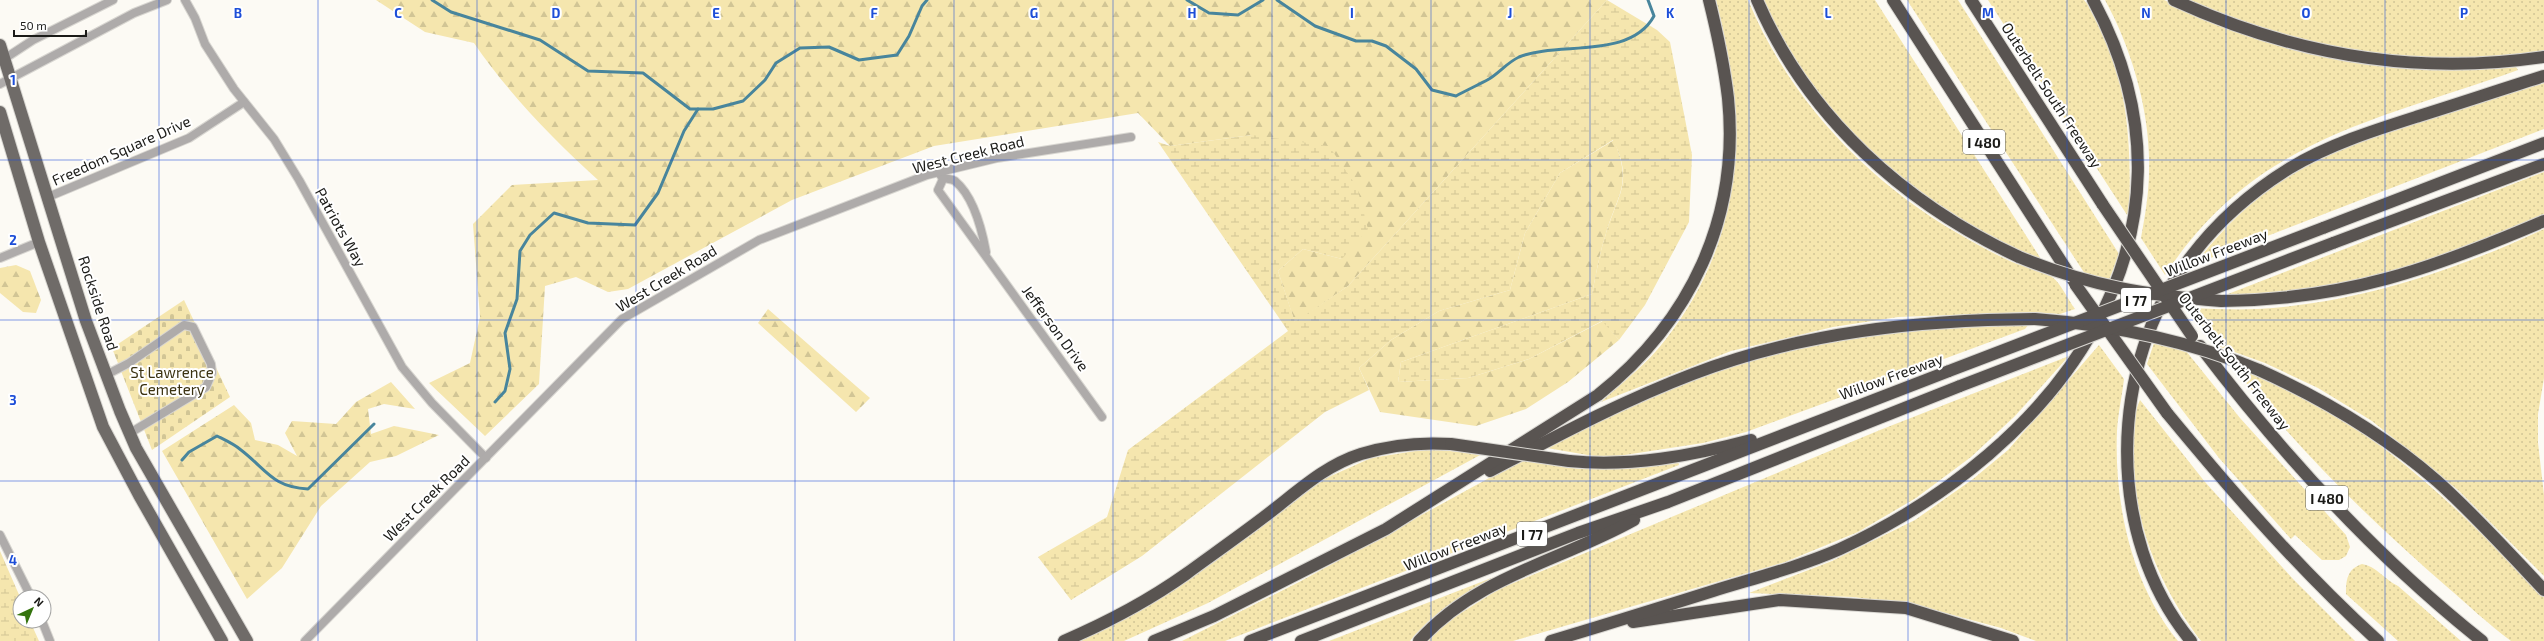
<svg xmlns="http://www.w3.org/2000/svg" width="2544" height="641" viewBox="0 0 2544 641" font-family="'Exo 2',sans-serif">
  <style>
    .grass { fill: url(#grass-dots) }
    .forest { fill: url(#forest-firs) }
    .wetland { fill: url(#wetland-marsh) }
    .cemetery { fill: url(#cemetery-stones) }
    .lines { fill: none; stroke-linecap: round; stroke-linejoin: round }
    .stream { stroke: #48859c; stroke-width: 3 }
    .street-casing { stroke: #d8d6d1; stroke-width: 10 }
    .primary-casing { stroke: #d8d6d1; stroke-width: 14 }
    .highway-casing { stroke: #d8d6d1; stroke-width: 14 }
    .street { stroke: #aeabaa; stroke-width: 8 }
    .primary { stroke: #6f6b68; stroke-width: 12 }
    .highway { stroke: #595451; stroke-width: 12 }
    .highway-bridge-casing { stroke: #d8d6d1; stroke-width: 14; stroke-linecap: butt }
    .highway-bridge { stroke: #595451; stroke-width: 12 }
    .grid { fill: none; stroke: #1d4ed8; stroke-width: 1; stroke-opacity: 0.55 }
    .labels { text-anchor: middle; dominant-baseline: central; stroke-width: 4; stroke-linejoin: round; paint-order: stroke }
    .shield { fill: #fff; stroke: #5f5f5d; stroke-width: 1 }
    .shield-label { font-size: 14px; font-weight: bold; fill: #1b1b18 }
    .street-label { font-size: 15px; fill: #1b1b18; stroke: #fff }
    .park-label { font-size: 15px; fill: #3b3211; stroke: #fff }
    .grid-label { font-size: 13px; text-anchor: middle; font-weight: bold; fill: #1d4ed8; stroke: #fff; stroke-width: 4; stroke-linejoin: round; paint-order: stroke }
  </style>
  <defs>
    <pattern id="grass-dots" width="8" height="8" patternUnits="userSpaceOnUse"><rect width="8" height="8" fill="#f5e6ae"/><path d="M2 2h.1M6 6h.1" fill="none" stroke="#d1c595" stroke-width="1.8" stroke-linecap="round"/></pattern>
    <pattern id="forest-firs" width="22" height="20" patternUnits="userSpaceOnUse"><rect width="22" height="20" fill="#f5e6ae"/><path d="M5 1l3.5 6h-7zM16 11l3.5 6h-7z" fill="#d1c595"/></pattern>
    <pattern id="wetland-marsh" width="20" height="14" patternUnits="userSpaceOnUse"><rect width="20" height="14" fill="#f5e6ae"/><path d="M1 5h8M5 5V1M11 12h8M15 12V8" fill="none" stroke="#d1c595"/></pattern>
    <pattern id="cemetery-stones" width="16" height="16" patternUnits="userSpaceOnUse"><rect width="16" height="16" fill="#f5e6ae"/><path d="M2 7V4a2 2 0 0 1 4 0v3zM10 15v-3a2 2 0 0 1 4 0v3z" fill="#d1c595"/></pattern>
  </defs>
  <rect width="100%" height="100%" fill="#fcfaf4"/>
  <g class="grass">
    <path d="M1716,0H1748C1789,99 1867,181 1959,234C1976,244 1994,254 2012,262C2024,267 2041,269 2052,277C2061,283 2068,300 2075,309L2060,314L2031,312L1898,317L1833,327L1731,351L1601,402C1623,382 1648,363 1666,339C1747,235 1747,122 1716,0Z"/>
    <path d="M1763,0H1875L2041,259C1920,217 1814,117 1763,0Z"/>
    <path d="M1907,0H1958L2119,254L2109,280L2085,274Z"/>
    <path d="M1988,0H2084L2088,5C2095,20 2104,34 2110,49C2130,106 2131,159 2129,218Z"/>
    <path d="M2105,0H2164L2250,37L2324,56L2390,66L2472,69L2516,67L2518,70C2376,121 2254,139 2165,275L2141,238C2145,216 2149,193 2149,171C2151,114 2132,49 2105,0Z"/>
    <path d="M2174,0H2544V57L2498,63L2319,50Z"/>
    <path d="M2544,83V129L2195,264C2219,233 2247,204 2280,182C2354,133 2459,110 2544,83Z"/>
    <path d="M2544,172V214C2447,261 2336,300 2228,294Z"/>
    <path d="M2544,229V378L2538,414V443L2544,495V576L2458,490L2372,421L2318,388L2265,363L2215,345L2190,308C2215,309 2235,310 2258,309C2358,303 2454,271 2544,229Z"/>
    <path d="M2029,324L2025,329L1746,432L1703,443L1605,458L1547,448C1593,424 1639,400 1686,381C1794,338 1913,327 2029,324Z"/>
    <path d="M2154,343L2186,351L2240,418L2346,535L2350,547L2346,556L2339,560H2322L2295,535L2291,539L2219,458L2147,364Z"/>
    <path d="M2099,345L2124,379C2122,396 2118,414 2117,431C2114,503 2131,584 2178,641H2036L2001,628L1916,605L1853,597L1749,593L1832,561L1915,520L1973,479L2008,450Z"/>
    <path d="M2069,356L2015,416L1971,457L1916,498L1858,532L1785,562L1513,641H1428L1439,627L1499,589L1880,430Z"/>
    <path d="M2233,366C2288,389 2344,417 2391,454C2446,496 2495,547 2544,596V641H2511C2488,624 2467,604 2446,586C2369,519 2295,447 2233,366Z"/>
    <path d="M2140,400L2205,482L2293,579L2355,641H2201C2158,585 2132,519 2133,448C2133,433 2133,414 2140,400Z"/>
    <path d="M1428,449L1482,454L1208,603L1124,641H1078L1129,616L1198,573L1322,480L1371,458Z"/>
    <path d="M1522,460L1579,469L1637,467L1678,461L1679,465L1225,641H1182L1301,581Z"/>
    <path d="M2362,564C2376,566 2384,579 2398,586L2461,641H2398L2346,594C2346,580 2347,569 2362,564Z"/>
    <path d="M1494,577C1464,594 1432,613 1410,641H1329Z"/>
  </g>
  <g class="forest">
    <path d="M376,0H1607L1348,286L1295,323L1278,271L1303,249L1342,259L1252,135L1170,146L1138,113L934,146L792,200L628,289L608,292L576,277L545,286L539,384L485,436L429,383L470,363L480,317L473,224L512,185L598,180C552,138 509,94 474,43L425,32Z"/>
    <path d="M1614,140C1633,187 1617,193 1605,237C1599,255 1596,275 1592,294L1401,362L1398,382L1468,378L1529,359L1603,321L1619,340L1568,382L1526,409L1476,426L1380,412L1359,368L1391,340L1439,311L1510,290L1525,233L1560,173Z"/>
    <path d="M16,265L30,271L41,300L36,313L23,312L0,293V268Z"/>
    <path d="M768,309L856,386L870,398L856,412L758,323Z"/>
    <path d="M391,382L415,409L384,404L368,409L371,434L394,426L439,435L396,456L370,462L321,506L282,568L247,599L162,451L234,405L251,423L255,440L278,445L297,456L285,433L292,421L336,424L356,402Z"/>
  </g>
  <g class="wetland">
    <path d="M1607,0L1657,30L1670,42L1692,155L1689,222L1645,305L1619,340L1602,321L1529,359L1468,378L1398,382L1401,362L1592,294C1596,275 1599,255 1605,237C1616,197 1635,183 1613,140L1560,173L1525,233L1510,290L1439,311L1391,340L1359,368L1369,390L1325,412L1142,556L1071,600L1038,557L1107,517L1128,450L1288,331L1158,142L1170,146L1252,135L1329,146L1357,187L1368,229L1342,259L1303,249L1278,271L1295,322L1348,286Z"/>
    <path d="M0,551L20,597V621H30L39,641H0Z"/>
  </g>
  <path class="cemetery" d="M184,300L230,397L152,450L112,348Z"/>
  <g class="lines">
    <g class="stream">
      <path d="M432,0L451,12L540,40L588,71L643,73L690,109H713L743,101L765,80L776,63L800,48L829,47L859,60L897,55L909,36L922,6L927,0"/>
      <path d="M1187,0L1209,13L1238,15L1263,0"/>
      <path d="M1277,0L1315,26L1356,41H1372L1386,46L1416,69L1432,90L1456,96C1467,90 1478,85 1489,79C1499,73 1508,62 1519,57C1558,41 1630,60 1654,16L1648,0"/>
      <path d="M495,402L505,391L510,369L505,333L517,299L520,251L530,235L554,213L588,223L635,225L658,193L684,131L698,109"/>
      <path d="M182,460L189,452L217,436C225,440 234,444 241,450C267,470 272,487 308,489L374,424"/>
    </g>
    <g class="street-casing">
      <g id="street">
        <path d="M185,0L195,18L205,44L234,89L274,139L299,180L402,367L432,403L486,458"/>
        <path d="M1,61L33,40L113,0"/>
        <path d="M0,84L134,13L167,0"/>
        <path d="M941,176C945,180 951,178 955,181C973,196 982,230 986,252"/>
        <path d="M943,179L938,190L1102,417"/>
        <path d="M48,197L189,138L244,102"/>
        <path d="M0,258L39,242"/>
        <path d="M106,375L129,363L184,325L193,327L211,364L212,373L206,387L130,433"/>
        <path d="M0,535L31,597"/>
        <path d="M42,621L50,641"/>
        <path d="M305,641L622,319L759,240L927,175L997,158L1131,137"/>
      </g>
    </g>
    <g class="primary-casing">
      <g id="primary">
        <path d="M0,45L86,321L120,411L136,448L247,641"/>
        <path d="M0,112L39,242L103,427L139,495L222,641"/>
      </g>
    </g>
    <g class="highway-casing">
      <g id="highway">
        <path d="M1757,0C1807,117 1905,204 2019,257"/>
        <path d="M1893,0L2073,280"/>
        <path d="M1971,0L2103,205"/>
        <path d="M2174,0C2291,54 2416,76 2544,57"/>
        <path d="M2323,228L2544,143"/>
        <path d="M2333,243L2544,164"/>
        <path d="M2221,301C2345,300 2432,269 2544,221"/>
        <path d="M2200,346C2282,454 2375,556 2482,641"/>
        <path d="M2259,370C2323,399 2384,435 2437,481C2475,515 2509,553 2544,590"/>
        <path d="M2167,413C2233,493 2301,571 2378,641"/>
        <path d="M1569,461C1631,467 1691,456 1751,440"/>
        <path d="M1490,471C1557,436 1622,401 1693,374C1802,332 1919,320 2035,319"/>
        <path d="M1633,622L1780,600L1906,608L2013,641"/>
        <path d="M1064,641C1106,623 1148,601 1186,574C1212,555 1239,536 1264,517C1295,494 1323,466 1361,454C1390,445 1421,442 1451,444"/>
        <path d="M1154,641L1214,616L1386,529L1598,395C1691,321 1740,217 1728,98C1724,65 1717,32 1709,0"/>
        <path d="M1250,641L1949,371"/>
        <path d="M1301,641L1578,533L1668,502L1960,386"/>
        <path d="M1419,641C1477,576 1561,561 1634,520"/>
        <path d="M1551,641C1605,625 1659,608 1713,591C1755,578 1799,567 1840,549C2056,449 2221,237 2093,0"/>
        <path d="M2191,641C2104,536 2108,364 2190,258C2217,222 2251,192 2290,168C2330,144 2375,130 2419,116C2461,103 2502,89 2544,76"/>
      </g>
    </g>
    <use href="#street" class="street"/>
    <use href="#primary" class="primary"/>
    <use href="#highway" class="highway"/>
    <g class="highway-bridge-casing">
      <g id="highway-bridge">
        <path d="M2103,205L2192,336"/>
        <path d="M2019,257C2090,286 2145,295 2221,301"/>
        <path d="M2075,284L2167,413"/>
        <path d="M2035,319C2113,325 2187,340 2259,370"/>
        <path d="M1949,371L2323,228"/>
        <path d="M1960,386L2333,243"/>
        <path d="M1451,444L1569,461"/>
      </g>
    </g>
    <use href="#highway-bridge" class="highway-bridge"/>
  </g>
  <path class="grid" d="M159,0V641M318,0V641M477,0V641M636,0V641M795,0V641M954,0V641M1113,0V641M1272,0V641M1431,0V641M1590,0V641M1749,0V641M1908,0V641M2067,0V641M2226,0V641M2385,0V641M0,160H2544M0,320H2544M0,481H2544"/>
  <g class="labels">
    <g class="shield">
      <rect x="1963" y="130" width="42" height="24" rx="3"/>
      <rect x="2121" y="288" width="30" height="24" rx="3"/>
      <rect x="2306" y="486" width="42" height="24" rx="3"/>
      <rect x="1517" y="522" width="30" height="24" rx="3"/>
    </g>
    <g class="shield-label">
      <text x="1984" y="142">I 480</text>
      <text x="2136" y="300">I 77</text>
      <text x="2327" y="498">I 480</text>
      <text x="1532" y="534">I 77</text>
    </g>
    <g class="street-label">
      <text transform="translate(2052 95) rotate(57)">Outerbelt South Freeway</text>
      <text transform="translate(121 150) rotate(-24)">Freedom Square Drive</text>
      <text transform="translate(968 154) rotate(-14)">West Creek Road</text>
      <text transform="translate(341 227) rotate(61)">Patriots Way</text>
      <text transform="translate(2216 252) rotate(-21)">Willow Freeway</text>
      <text transform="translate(666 278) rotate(-31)">West Creek Road</text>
      <text transform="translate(99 303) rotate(72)">Rockside Road</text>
      <text transform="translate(1056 328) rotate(54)">Jefferson Drive</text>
      <text transform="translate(2235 361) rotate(52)">Outerbelt South Freeway</text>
      <text transform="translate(1891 376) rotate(-20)">Willow Freeway</text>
      <text transform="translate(426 498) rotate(-45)">West Creek Road</text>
      <text transform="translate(1455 546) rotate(-21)">Willow Freeway</text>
    </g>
    <g class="park-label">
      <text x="172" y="372">St Lawrence<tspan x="172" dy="17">Cemetery</tspan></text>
    </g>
  </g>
  <g class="grid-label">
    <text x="238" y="18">B</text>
    <text x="398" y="18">C</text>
    <text x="556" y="18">D</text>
    <text x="716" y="18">E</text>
    <text x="874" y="18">F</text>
    <text x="1034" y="18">G</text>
    <text x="1192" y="18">H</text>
    <text x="1352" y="18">I</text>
    <text x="1510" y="18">J</text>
    <text x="1670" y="18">K</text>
    <text x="1828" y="18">L</text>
    <text x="1988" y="18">M</text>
    <text x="2146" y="18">N</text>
    <text x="2306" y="18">O</text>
    <text x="2464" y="18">P</text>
    <text x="13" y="85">1</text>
    <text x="13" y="245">2</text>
    <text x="13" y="405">3</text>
    <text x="13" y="565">4</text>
  </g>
  <g transform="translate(32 609) rotate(44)"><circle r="19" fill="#ffffff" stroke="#a4a4a3"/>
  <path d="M0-3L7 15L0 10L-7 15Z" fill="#34730d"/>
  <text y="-6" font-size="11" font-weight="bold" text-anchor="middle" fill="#1b1b18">N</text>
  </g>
  <path d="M14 30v6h72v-6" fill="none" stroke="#1b1b18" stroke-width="2"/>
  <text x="20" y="30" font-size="12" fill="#1b1b18" stroke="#ffffff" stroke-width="3" paint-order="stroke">50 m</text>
</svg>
